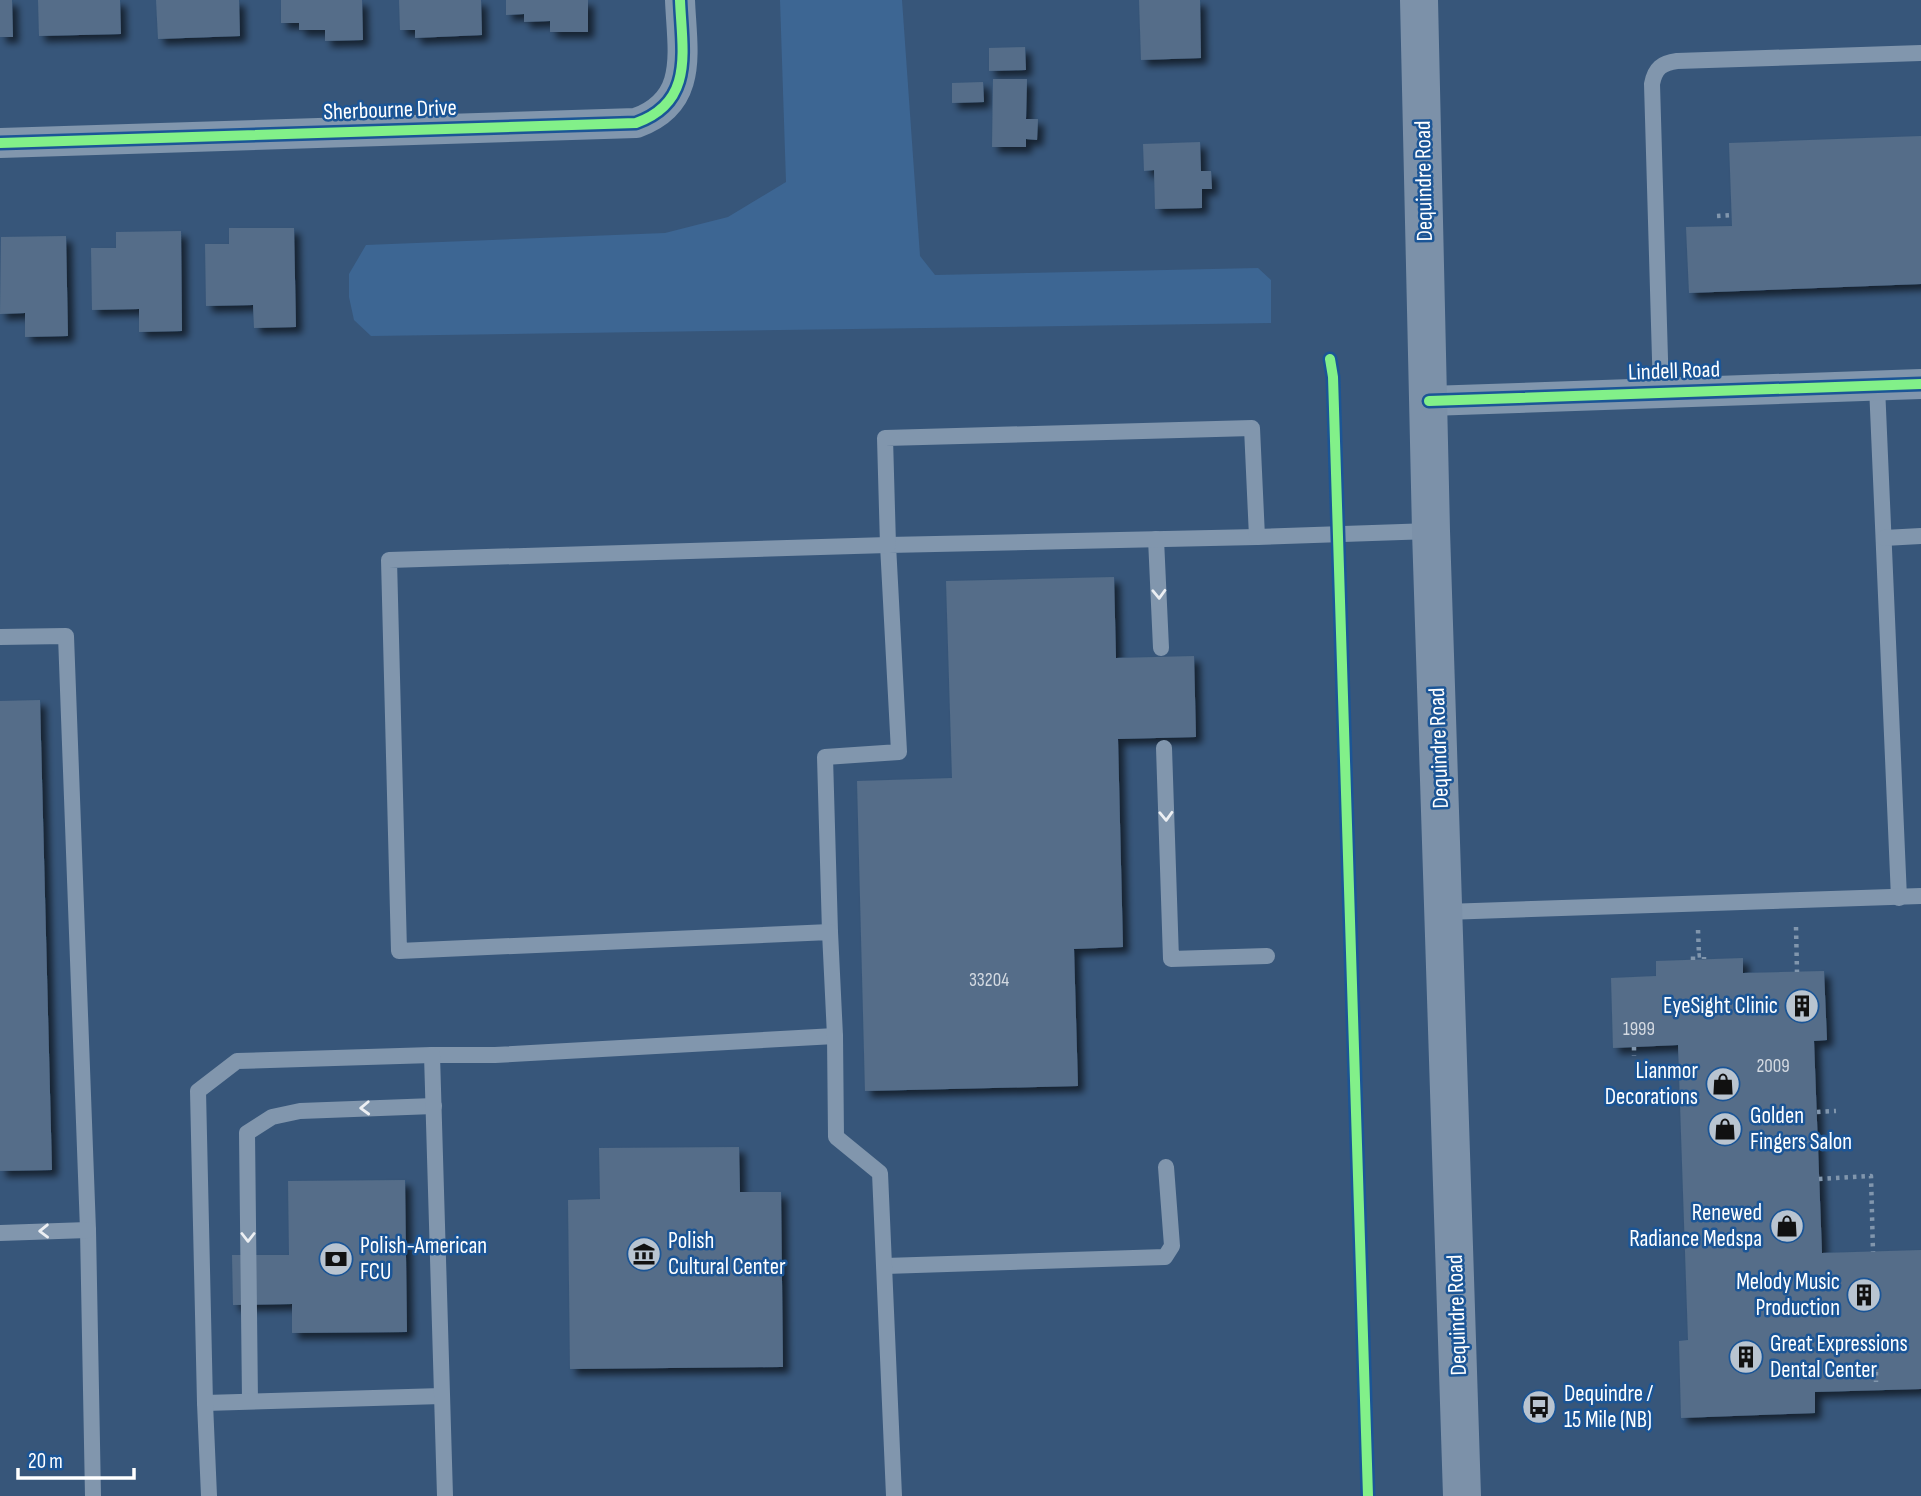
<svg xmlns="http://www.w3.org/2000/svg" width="1921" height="1496" viewBox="0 0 1921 1496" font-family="'Sofia Sans Condensed',sans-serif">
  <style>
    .water { fill: #3d6693 }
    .building { fill: #546d89; filter: url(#shadow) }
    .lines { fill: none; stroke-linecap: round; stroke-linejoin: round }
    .path { stroke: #8196ad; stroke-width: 4.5; stroke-dasharray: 3.5 5; stroke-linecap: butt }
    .lane { stroke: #8196ad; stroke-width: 16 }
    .street { stroke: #8196ad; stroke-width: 30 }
    .secondary { stroke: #7c91a9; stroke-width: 38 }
    .cycleway-casing { stroke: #1b5596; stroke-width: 15 }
    .cycleway { stroke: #82f089; stroke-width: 10 }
    .oneway { stroke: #eceff3 }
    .labels { text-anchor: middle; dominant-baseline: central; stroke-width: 5; stroke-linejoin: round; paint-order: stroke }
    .number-label { font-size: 19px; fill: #d4dae2 }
    .street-label { font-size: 23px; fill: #fff; stroke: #1b5596 }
    .poi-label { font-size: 23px; fill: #fff; stroke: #1b5596; text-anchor: start }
  </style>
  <defs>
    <filter id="shadow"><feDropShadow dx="6" dy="6" stdDeviation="3.5" flood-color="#0009"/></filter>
  </defs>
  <rect width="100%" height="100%" fill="#37567a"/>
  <path class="water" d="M780,0H902L920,256L935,275L1258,268L1271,280V323L371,336L354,320L349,297V274L366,245L665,233L728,217L786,182Z"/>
  <g class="building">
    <path d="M0,0H12L13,37H0Z"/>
    <path d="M38,0H120L121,34L39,36Z"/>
    <path d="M156,0H239L240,36L158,39Z"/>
    <path d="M281,0H362L363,40L325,41V30H299V23H281Z"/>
    <path d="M399,0H481L482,35L415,38V30H400Z"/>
    <path d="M506,0H588V32H550V21L524,22V14L506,15Z"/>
    <path d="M1139,0H1200L1201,58L1141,60Z"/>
    <path d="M1025,47L1026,70L989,71V48Z"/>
    <path d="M993,79H1027L1026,119H1038L1037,140L1026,139V147H992Z"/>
    <path d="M983,82L984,102L952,103V83Z"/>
    <path d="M1921,136V284L1689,293L1686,227L1732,226L1729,143Z"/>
    <path d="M1200,142L1201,171H1211L1212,189H1202V208L1155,209L1154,170L1144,171L1143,144Z"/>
    <path d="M229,228H294L296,327L254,328L253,305L206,306L205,244H229Z"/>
    <path d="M181,231L182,331L139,332V309L92,310L91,248H116V232Z"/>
    <path d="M66,236L68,336L25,337V313L0,314L1,237Z"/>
    <path d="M1114,577L1116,658L1194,656L1196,737L1118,739L1123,947L1074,949L1078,1086L865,1091L857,781L952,778L946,581Z"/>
    <path d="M40,700L52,1170L0,1171V701Z"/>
    <path d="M1743,958V973L1824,971L1827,1040L1814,1041L1822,1253L1921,1250V1389L1815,1392V1413L1681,1418L1679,1341L1688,1340L1678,1045L1613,1048L1611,978L1656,976V961Z"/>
    <path d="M739,1147L740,1192H781L783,1367L570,1369L568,1200L600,1199L599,1148Z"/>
    <path d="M405,1180L407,1332L292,1333V1304L233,1305L232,1255H289L288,1181Z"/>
  </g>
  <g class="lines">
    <g class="path">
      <path d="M1717,216L1731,215"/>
      <path d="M1796,927L1797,972"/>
      <path d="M1698,930L1699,955"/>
      <path d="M1693,960V956L1704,955V959"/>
      <path d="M1634,1047V1056"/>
      <path d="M1817,1112L1836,1111"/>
      <path d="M1819,1179L1871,1176L1873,1252"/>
      <path d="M1876,1372V1382"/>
    </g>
    <g class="lane">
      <path d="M1877,386L1899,898"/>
      <path d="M1661,393L1652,84C1655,68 1662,63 1677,61L1921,53"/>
      <path d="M1884,538L1921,536"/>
      <path d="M1156,539L1161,648"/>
      <path d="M0,637L66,636L88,1230L93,1496"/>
      <path d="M1164,748L1171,959L1267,956"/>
      <path d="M1445,912L1921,896"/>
      <path d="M830,932L825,757L899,752L888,545L1257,537"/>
      <path d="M432,1055H495L835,1036"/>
      <path d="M0,1233L88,1230"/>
      <path d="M885,1266L1165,1257L1172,1246L1166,1167"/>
      <path d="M250,1401L247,1133L272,1117L300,1111L434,1106"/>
      <path d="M205,1403L442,1396"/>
      <path d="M209,1496L205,1403L198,1091L237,1061L432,1055L445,1496"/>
      <path d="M894,1496L880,1173L836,1137L835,1036L830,932L399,951L389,560L888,545L885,438L1252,428L1257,537L1431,531"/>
    </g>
    <g class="street">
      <path d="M0,143L636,123C695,102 682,51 680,0"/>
      <path d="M1429,401L1921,384"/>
    </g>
    <path class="secondary" d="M1419,0L1431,531L1462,1496"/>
    <g class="cycleway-casing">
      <g id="cycleway">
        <path d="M0,143L636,123C695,102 682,51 680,0"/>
        <path d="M1330,359L1333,377L1368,1496"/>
        <path d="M1429,401L1921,384"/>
      </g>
    </g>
    <use href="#cycleway" class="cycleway"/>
  </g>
  <defs><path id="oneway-chevron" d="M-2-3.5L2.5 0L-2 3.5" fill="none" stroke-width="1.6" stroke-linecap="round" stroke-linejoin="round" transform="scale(1.75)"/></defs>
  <g class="oneway">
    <use href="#oneway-chevron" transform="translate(1159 594) rotate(88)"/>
    <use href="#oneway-chevron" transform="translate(1166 816) rotate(88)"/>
    <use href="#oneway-chevron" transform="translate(365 1108) rotate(178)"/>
    <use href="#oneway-chevron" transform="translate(44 1231) rotate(179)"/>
    <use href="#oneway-chevron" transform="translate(248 1237) rotate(90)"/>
  </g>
  <defs>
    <g id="building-disc" transform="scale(1.75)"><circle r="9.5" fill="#b9c4d0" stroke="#1b5596"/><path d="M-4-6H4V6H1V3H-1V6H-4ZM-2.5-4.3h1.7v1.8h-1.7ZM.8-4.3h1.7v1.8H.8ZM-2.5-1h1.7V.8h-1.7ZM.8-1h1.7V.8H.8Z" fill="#111"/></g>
    <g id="shop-disc" transform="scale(1.75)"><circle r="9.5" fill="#b9c4d0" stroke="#1b5596"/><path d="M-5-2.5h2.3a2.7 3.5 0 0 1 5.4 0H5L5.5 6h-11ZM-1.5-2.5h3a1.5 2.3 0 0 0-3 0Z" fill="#111"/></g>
    <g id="museum-disc" transform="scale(1.75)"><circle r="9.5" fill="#b9c4d0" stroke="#1b5596"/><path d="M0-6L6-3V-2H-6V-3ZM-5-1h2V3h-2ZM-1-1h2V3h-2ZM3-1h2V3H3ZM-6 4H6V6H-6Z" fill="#111"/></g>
    <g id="bank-disc" transform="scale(1.75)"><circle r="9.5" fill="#b9c4d0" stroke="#1b5596"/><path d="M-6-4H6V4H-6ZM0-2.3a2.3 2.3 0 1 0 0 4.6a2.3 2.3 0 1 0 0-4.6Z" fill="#111"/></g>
    <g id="bus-disc" transform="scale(1.75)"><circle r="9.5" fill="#b9c4d0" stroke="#1b5596"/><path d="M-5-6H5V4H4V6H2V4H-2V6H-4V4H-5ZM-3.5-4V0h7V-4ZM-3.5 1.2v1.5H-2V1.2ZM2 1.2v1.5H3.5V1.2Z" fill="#111"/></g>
  </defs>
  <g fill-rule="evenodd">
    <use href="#building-disc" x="1802" y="1006"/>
    <use href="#shop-disc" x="1723" y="1084"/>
    <use href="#shop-disc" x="1725" y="1129"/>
    <use href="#shop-disc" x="1787" y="1226"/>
    <use href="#museum-disc" x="644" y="1254"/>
    <use href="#bank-disc" x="336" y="1259"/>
    <use href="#building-disc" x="1864" y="1295"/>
    <use href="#building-disc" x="1746" y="1357"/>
    <use href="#bus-disc" x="1539" y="1407"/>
  </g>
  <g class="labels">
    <g class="number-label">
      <text x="989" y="980">33204</text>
      <text x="1639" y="1029">1999</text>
      <text x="1773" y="1066">2009</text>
    </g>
    <g class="street-label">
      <text transform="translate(390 110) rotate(-2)">Sherbourne Drive</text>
      <text transform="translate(1424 181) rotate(-91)">Dequindre Road</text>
      <text transform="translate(1674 371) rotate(-2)">Lindell Road</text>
      <text transform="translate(1439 748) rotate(-92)">Dequindre Road</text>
      <text transform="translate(1457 1315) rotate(-92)">Dequindre Road</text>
    </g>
    <g class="poi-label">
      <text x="1778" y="1006" text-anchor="end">EyeSight Clinic</text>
      <text x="1698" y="1071" text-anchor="end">Lianmor<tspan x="1698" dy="26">Decorations</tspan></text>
      <text x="1750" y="1116">Golden<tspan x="1750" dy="26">Fingers Salon</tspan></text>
      <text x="1762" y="1213" text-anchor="end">Renewed<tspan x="1762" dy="26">Radiance Medspa</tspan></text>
      <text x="668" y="1241">Polish<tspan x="668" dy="26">Cultural Center</tspan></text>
      <text x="360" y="1246">Polish-American<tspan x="360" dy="26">FCU</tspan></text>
      <text x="1840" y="1282" text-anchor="end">Melody Music<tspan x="1840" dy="26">Production</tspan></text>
      <text x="1770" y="1344">Great Expressions<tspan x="1770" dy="26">Dental Center</tspan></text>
      <text x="1564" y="1394">Dequindre /<tspan x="1564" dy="26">15 Mile (NB)</tspan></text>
    </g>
  </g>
  <path d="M18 1468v10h116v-10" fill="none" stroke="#ffffff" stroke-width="3.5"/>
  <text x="28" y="1468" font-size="21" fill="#ffffff" stroke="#1b5596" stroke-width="5" paint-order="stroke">20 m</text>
</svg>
